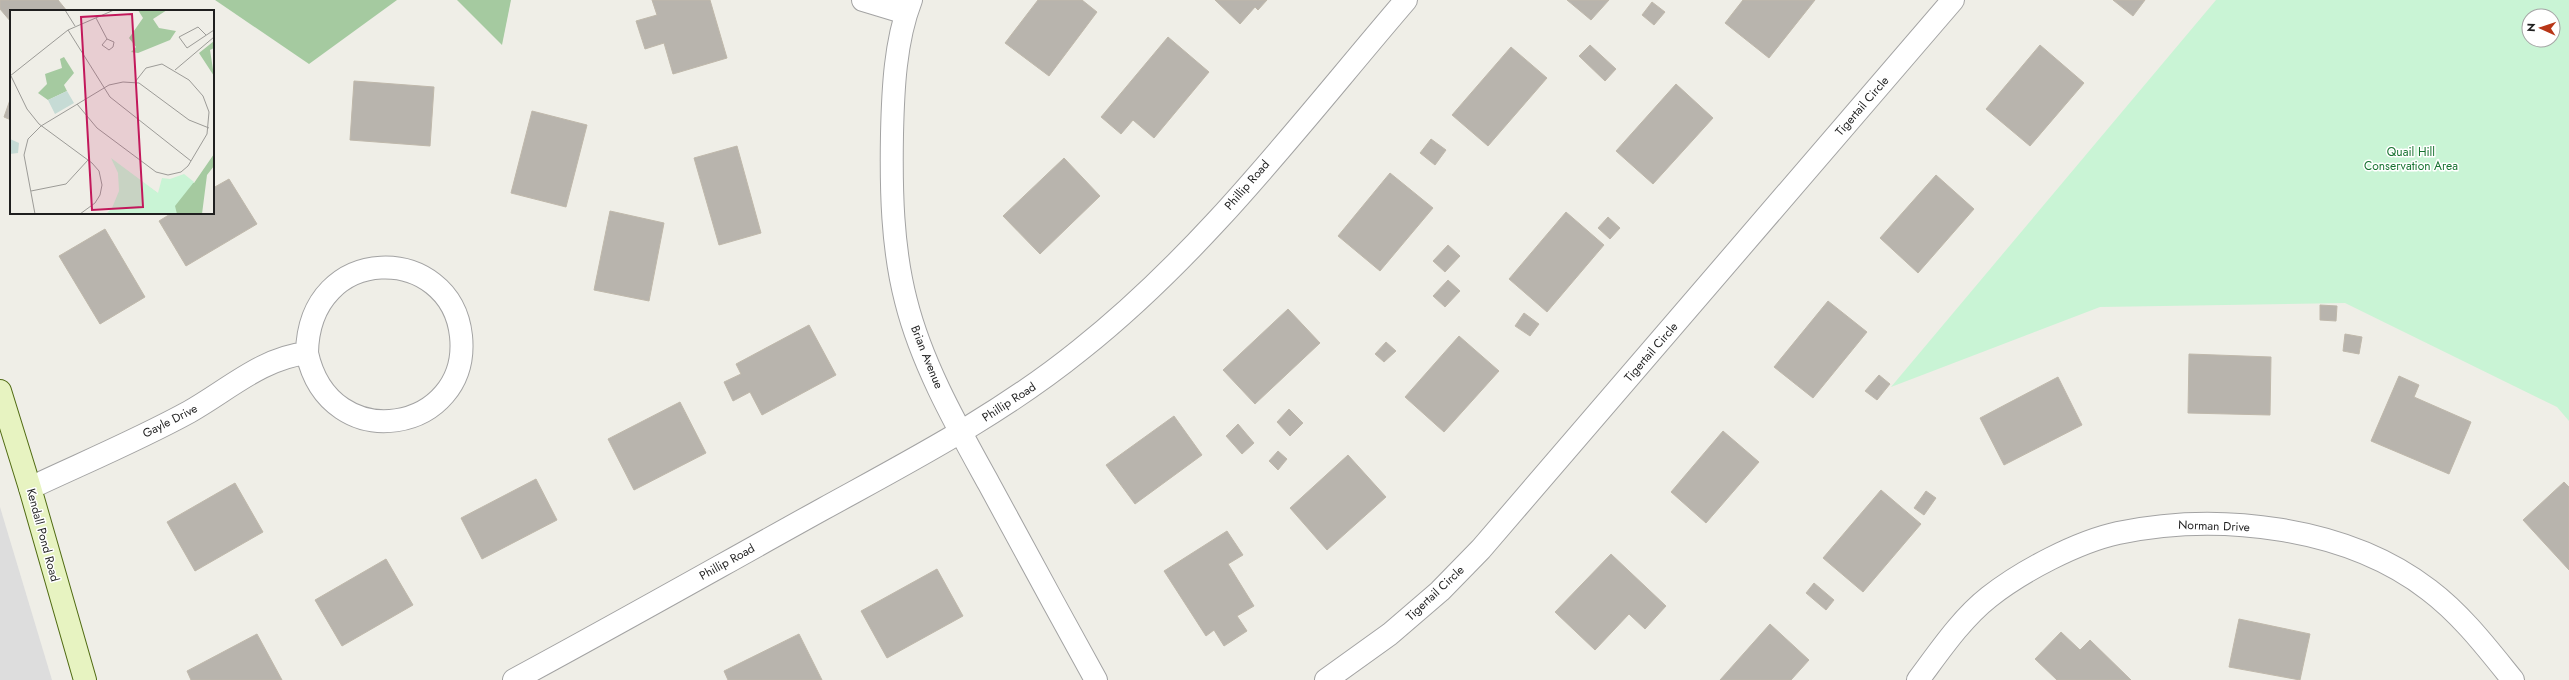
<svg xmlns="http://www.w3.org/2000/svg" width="2569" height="680" viewBox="0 0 2569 680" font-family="Jost,sans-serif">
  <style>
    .residential { fill: #ddd }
    .forest { fill: #a5caa0 }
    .park { fill: #c9f4d5; fill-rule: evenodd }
    .building { fill: #b8b4ad; stroke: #bfb8ab }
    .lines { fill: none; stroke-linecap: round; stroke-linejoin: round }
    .street-casing { stroke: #a3a3a3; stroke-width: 24 }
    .secondary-casing { stroke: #506b12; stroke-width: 24 }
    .street { stroke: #fff; stroke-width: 22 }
    .secondary { stroke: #e7f3c1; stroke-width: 22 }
    .labels { text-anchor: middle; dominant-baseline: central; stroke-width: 3; stroke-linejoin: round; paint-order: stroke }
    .street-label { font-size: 12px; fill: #1f1f1f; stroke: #fff }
    .park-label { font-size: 12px; fill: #187331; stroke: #fff }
    .inset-road { fill: none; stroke: #9c9b97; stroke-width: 1 }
    .view { fill: #c2185b; fill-opacity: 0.15; stroke: #c2185b; stroke-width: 2 }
    .inset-edge { fill: none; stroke: #1f1f1f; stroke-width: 2 }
  </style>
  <rect width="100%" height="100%" fill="#efeee7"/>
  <path class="residential" d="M0,507L52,680H0Z"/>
  <g class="forest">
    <path d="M215,0H397L309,64Z"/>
    <path d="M457,0H511L502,45Z"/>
  </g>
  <path class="park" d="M2216,0H2569V421L2557,407L2345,303L2100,307L1891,387ZM2529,16H2553V40H2529Z"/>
  <g class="building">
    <path d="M0,0H58L67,11H11V22L0,9Z"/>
    <path d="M652,0H710L727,58L673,74L664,43L645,49L636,21L657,15Z"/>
    <path d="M1038,0H1082L1097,12L1049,76L1005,43Z"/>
    <path d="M1215,0H1267L1258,10L1255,7L1240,24Z"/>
    <path d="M1567,0H1609L1591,20Z"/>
    <path d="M1743,0H1815L1769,58L1725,23Z"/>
    <path d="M2113,0H2145L2133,16Z"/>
    <path d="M1652,2L1665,12L1654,25L1642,15Z"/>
    <path d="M1168,37L1209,72L1154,138L1133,120L1121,134L1101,117Z"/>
    <path d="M1590,45L1616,69L1605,81L1579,56Z"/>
    <path d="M2040,45L2084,83L2030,146L1986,109Z"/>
    <path d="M1511,47L1547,78L1488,146L1452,115Z"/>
    <path d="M354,81L434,87L430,146L350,140Z"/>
    <path d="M1676,84L1713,118L1653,184L1616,151Z"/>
    <path d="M11,97V120L4,117Z"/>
    <path d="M532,111L587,125L566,207L511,193Z"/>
    <path d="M1431,139L1446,150L1435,165L1420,153Z"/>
    <path d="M737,146L761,233L719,245L694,158Z"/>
    <path d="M1064,158L1100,196L1040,254L1003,216Z"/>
    <path d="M1390,173L1433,208L1380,271L1338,236Z"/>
    <path d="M1936,175L1974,209L1918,273L1880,238Z"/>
    <path d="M229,179L257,224L186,266L159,221L172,213H213V188Z"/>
    <path d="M610,211L664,223L649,301L594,290Z"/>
    <path d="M1566,212L1604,245L1547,312L1509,279Z"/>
    <path d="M1608,217L1620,228L1610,239L1598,228Z"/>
    <path d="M105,229L145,297L100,324L59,256Z"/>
    <path d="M1448,245L1460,256L1445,272L1433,261Z"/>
    <path d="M1448,280L1460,291L1445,307L1433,296Z"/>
    <path d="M1828,301L1867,332L1813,398L1774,367Z"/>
    <path d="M2320,305L2337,306L2336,321L2320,320Z"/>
    <path d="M1288,309L1320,343L1255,404L1223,370Z"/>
    <path d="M1524,313L1539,324L1530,336L1515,326Z"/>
    <path d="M809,325L836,375L762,415L750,392L733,401L724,382L741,374L736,364Z"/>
    <path d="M2345,334L2362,337L2359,354L2343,351Z"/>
    <path d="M1459,336L1499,371L1444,432L1405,397Z"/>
    <path d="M1386,342L1396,351L1384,362L1375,354Z"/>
    <path d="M2189,354L2271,357L2270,415L2188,413Z"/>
    <path d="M1879,375L1890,384L1877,400L1865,391Z"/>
    <path d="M2399,376L2419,385L2414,397L2471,422L2449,474L2371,441Z"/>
    <path d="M2058,377L2082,425L2004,465L1980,418Z"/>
    <path d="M680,402L706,453L634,490L608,439Z"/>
    <path d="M1289,409L1303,423L1290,436L1277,422Z"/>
    <path d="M1174,416L1202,455L1135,504L1106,465Z"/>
    <path d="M1238,424L1254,443L1242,454L1226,436Z"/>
    <path d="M1723,431L1759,462L1706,523L1671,492Z"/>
    <path d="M1278,451L1287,459L1278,470L1269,461Z"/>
    <path d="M1348,455L1386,497L1327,550L1290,508Z"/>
    <path d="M536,479L557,520L482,559L461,518Z"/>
    <path d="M2564,482L2569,487V570L2523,520Z"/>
    <path d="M235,483L263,532L195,571L167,522Z"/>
    <path d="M1881,490L1921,524L1863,592L1823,558Z"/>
    <path d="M1926,491L1936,498L1924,515L1914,508Z"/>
    <path d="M1227,531L1243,555L1228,564L1254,606L1237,616L1247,631L1224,646L1214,630L1206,636L1164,571Z"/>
    <path d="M1611,554L1666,606L1645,629L1629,614L1595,650L1555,612Z"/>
    <path d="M386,559L413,605L342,646L315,600Z"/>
    <path d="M937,569L963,616L887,658L861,611Z"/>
    <path d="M1814,583L1834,600L1826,610L1806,593Z"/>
    <path d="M2239,619L2310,634L2300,680L2229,667Z"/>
    <path d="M1770,624L1809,660L1791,680H1720Z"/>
    <path d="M2061,632L2080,650L2090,640L2131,680H2057L2035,659Z"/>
    <path d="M257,634L282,680H191L187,671Z"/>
    <path d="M799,634L822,680H728L724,671Z"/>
  </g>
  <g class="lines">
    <g class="street-casing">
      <g id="street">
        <path d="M863,0L906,13"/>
        <path d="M911,0C895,41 893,90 892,134C891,189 892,247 906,301C922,365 957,426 989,484C1024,549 1060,615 1096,680"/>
        <path d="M30,488C83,463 138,440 189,412C228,390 262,358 307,353C309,241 451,243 461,336C471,432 330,459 307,353"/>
        <path d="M514,680C618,624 720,566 823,509C912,460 1001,414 1080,350C1205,251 1303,120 1406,0"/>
        <path d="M1326,680L1390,634L1440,591L1481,549L1953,0"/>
        <path d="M1918,680C1939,652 1961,619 1989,597C2022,571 2077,542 2118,533C2218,512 2346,526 2429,590C2462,615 2487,648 2513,680"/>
      </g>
    </g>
    <g class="secondary-casing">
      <path id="secondary" d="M0,391L30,488L85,680"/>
    </g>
    <use href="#street" class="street"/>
    <use href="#secondary" class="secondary"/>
  </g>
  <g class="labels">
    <g class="street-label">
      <text transform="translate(1862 106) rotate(-49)">Tigertail Circle</text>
      <text transform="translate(1247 185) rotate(-49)">Phillip Road</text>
      <text transform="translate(1651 352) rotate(-49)">Tigertail Circle</text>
      <text transform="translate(927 357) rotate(68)">Brian Avenue</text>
      <text transform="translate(1009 402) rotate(-33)">Phillip Road</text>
      <text transform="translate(170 421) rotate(-27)">Gayle Drive</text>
      <text transform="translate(2214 526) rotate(2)">Norman Drive</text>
      <text transform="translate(43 535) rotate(75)">Kendall Pond Road</text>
      <text transform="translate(727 562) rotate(-29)">Phillip Road</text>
      <text transform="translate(1435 593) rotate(-43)">Tigertail Circle</text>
    </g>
    <g class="park-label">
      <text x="2411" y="152">Quail Hill<tspan x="2411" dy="14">Conservation Area</tspan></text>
    </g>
  </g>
  <g transform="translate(10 10)">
    <rect width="204" height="204" fill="#efeee7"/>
    <path d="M128,0H157L143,9L149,18L166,21L160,30L128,43L121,42L126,37L119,28L133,8ZM204,31V38L200,40L204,66L189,43ZM54,47L64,63L54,75L57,81L38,90L28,83L37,74L35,64L52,58L50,49ZM204,144V156L197,165L192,204H113L129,170L153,187L173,168L184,173Z" fill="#a5caa0"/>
    <path d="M57,81L64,93L45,104L38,90ZM0,129L9,133L8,143L0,144Z" fill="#c6dbd5"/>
    <path d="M101,148L148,183L152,168L160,169L174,164L184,172L165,196L167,204H96L102,198L109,181L108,163Z" fill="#c9f4d5"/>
    <path class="inset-road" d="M55,0L65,16M86,8L97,29L104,32L103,37L99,40L92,35L97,29M58,20L100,87L181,151M196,25L188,17L169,27L177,38L204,20M165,60L204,27M0,66L58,20L104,0M1,66L17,99L29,114L82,153L89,161L92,175L90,185L85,193L70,204M67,94L87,118L146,162L158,165L171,162L178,156L197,124L199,102L193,86L179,70L152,54L136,58L125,72M21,181L56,174L78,150M25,204L14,145L18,129L31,116L99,75L113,72L129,73L179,110L199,118"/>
    <path class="view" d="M122,4L133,197L82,200L71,7Z"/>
    <rect width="204" height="204" class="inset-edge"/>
  </g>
  <g transform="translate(2541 28) rotate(273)"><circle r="19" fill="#ffffff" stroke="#a5a5a5"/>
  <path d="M0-3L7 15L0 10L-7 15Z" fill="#b83617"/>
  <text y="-6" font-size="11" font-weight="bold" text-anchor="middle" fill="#1f1f1f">N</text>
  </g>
</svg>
